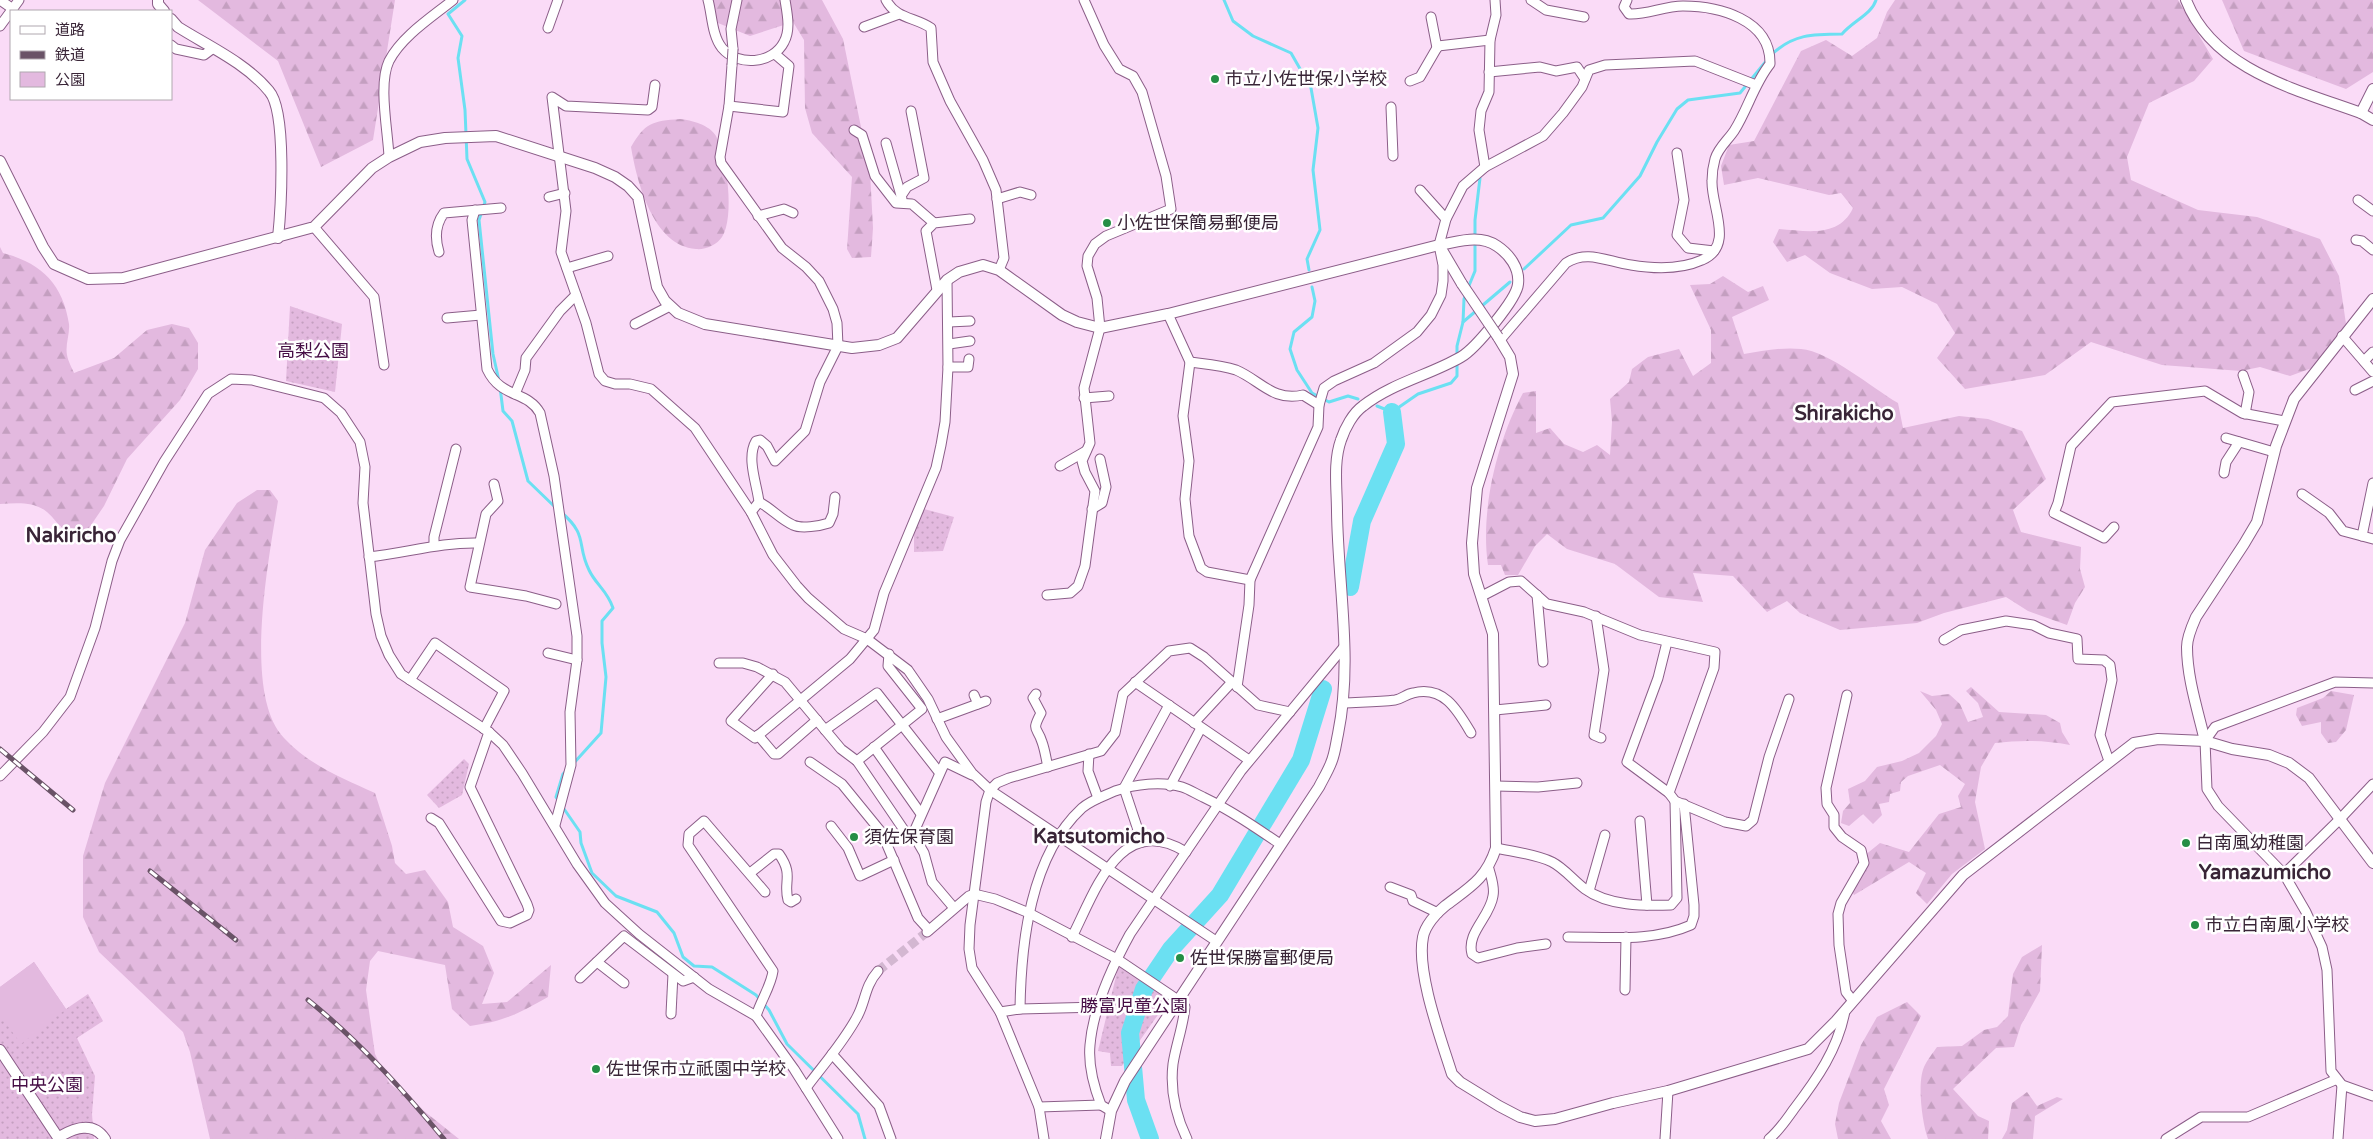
<svg xmlns="http://www.w3.org/2000/svg" width="2373" height="1139" viewBox="0 0 2373 1139" font-family="'Varela Round','Noto Sans JP',sans-serif">
  <style>
    .green { fill: url(#green-dots) }
    .forest { fill: url(#forest-firs) }
    .pitch { fill: #e3b9df }
    .lines { fill: none; stroke-linecap: round; stroke-linejoin: round }
    .stream { stroke: #6be0f2; stroke-width: 3 }
    .river { stroke: #6be0f2; stroke-width: 18 }
    .minor-tunnel { stroke: #d3b7d1; stroke-width: 9; stroke-dasharray: 9 4.5; stroke-linecap: butt }
    .minor-casing { stroke: #8b5e88; stroke-width: 11 }
    .tertiary-casing { stroke: #8b5e88; stroke-width: 12 }
    .minor { stroke: #fff; stroke-width: 9 }
    .tertiary { stroke: #fff; stroke-width: 10 }
    .rail-casing { stroke: #6a5367; stroke-width: 5 }
    .rail { stroke: #fff; stroke-width: 3; stroke-dasharray: 9; stroke-linecap: butt }
    .minor-bridge-casing { stroke: #8b5e88; stroke-width: 11; stroke-linecap: butt }
    .tertiary-bridge-casing { stroke: #8b5e88; stroke-width: 12; stroke-linecap: butt }
    .minor-bridge { stroke: #fff; stroke-width: 9 }
    .tertiary-bridge { stroke: #fff; stroke-width: 10 }
    .poi-dot { fill: #258e45; stroke: #fff; stroke-width: 2 }
    .labels { text-anchor: middle; dominant-baseline: central; stroke-width: 5; stroke-linejoin: round; paint-order: stroke }
    .poi-label { font-size: 18px; fill: #392537; stroke: #fff; text-anchor: start }
    .park-label { font-size: 18px; fill: #460e45; stroke: #fff }
    .quarter-label { font-size: 20px; font-weight: bold; fill: #392537; stroke: #fff }
  </style>
  <defs>
    <pattern id="green-dots" width="8" height="8" patternUnits="userSpaceOnUse" patternTransform="scale(1.25)"><rect width="8" height="8" fill="#e3b9df"/><path d="M2 2h.1M6 6h.1" fill="none" stroke="#c49fc0" stroke-width="1.8" stroke-linecap="round"/></pattern>
    <pattern id="forest-firs" width="22" height="20" patternUnits="userSpaceOnUse" patternTransform="scale(1.25)"><rect width="22" height="20" fill="#e3b9df"/><path d="M5 1l3.5 6h-7zM16 11l3.5 6h-7z" fill="#c49fc0"/></pattern>
  </defs>
  <rect width="100%" height="100%" fill="#fadbf7"/>
  <g class="green">
    <path d="M290,306L342,324L335,392L286,381Z"/>
    <path d="M924,509L954,517L943,551L914,552V532Z"/>
    <path d="M464,759L469,764L462,795L439,808L427,795Z"/>
    <path d="M34,962L66,1009L88,994L103,1021L77,1038L95,1076L92,1114L94,1139H0V987Z"/>
    <path d="M1122,966L1169,999L1122,1066H1111L1110,1053L1098,1051L1118,968Z"/>
  </g>
  <g class="forest">
    <path d="M198,0H395L373,140L321,167L278,61Z"/>
    <path d="M711,0H822L843,39L870,171L873,228L871,257L852,258L847,249L852,177L812,133L805,108L804,40L793,22L750,36L718,23Z"/>
    <path d="M1895,0H2178L2213,59L2194,81L2149,103L2127,157L2131,180L2198,210L2257,217L2320,239L2339,276L2346,324L2312,368L2290,376L2260,367L2241,371L2162,365L2091,342L2045,375L1965,389L1937,358L1955,333L1937,304L1902,287L1872,289L1830,273L1805,255L1787,262L1773,242L1779,229C1807,231 1839,238 1853,208L1841,193L1829,195L1758,178L1724,185L1721,166L1729,145L1754,141L1801,51L1826,40L1852,56L1877,38L1887,12Z"/>
    <path d="M2222,0H2373V72L2346,89L2244,51Z"/>
    <path d="M680,119C691,120 710,125 716,136C727,156 735,218 722,237C717,245 705,250 696,249C653,246 637,182 631,147C645,123 652,121 680,119Z"/>
    <path d="M0,247L3,253C41,263 63,284 69,324C70,334 65,345 67,355C68,361 72,368 74,373L114,358L147,330L172,324L189,328L198,343V369L180,400L127,459L104,506L89,528L75,534C58,528 59,523 47,512C34,501 16,503 0,504Z"/>
    <path d="M1723,276L1748,292L1763,286L1769,300L1732,317L1744,354C1762,351 1782,347 1801,349C1829,351 1872,388 1898,403L1903,428L1959,416L1988,419L2022,431L2046,479L2013,510L2021,532L2081,547L2080,569L2085,587L2075,603L2067,625L2028,611L2006,597L1944,613L1917,623L1840,630L1800,613L1787,601L1767,612L1733,576L1693,573L1703,602L1659,597L1615,564L1567,549L1547,534L1535,546L1518,575H1505L1501,565H1488C1480,511 1497,441 1523,393L1536,391V433L1550,428L1564,444L1583,452L1597,445L1610,455L1612,422L1610,399L1629,382L1632,369L1648,357L1679,349L1693,376L1711,363V330L1690,285L1710,284Z"/>
    <path d="M257,490H270L278,501C269,558 242,694 284,738C309,765 342,778 375,793L392,846L395,863L406,874L425,870L448,902L453,927L483,946L494,973L482,1004L507,1002L551,965L548,997C518,1014 504,1021 470,1026L452,1009L445,965L378,951L370,961L366,990L375,1054L389,1083L459,1139H210L190,1052L183,1032L99,952L83,917V856L105,783L185,623L205,550L237,503Z"/>
    <path d="M1971,687L1999,712L2046,715L2060,723L2062,732L2070,745C2044,740 2021,740 1995,743L1981,767L1975,802L1985,849L1952,874L1927,904L1916,893L1926,873L1909,862L1854,895L1852,891L1859,860L1880,843L1909,852L1939,814L1961,807L1958,796L1965,784L1940,765L1908,776L1901,782L1900,791L1890,794L1889,802L1879,804L1882,815L1873,824L1863,814L1849,826L1841,823L1843,811L1850,803L1848,789L1865,781L1877,767L1902,761L1919,753L1936,736L1942,724L1936,710L1920,691L1932,696L1949,694L1960,704L1968,722L1983,717L1978,703L1966,691Z"/>
    <path d="M2331,691L2354,695L2346,730L2336,742L2328,743L2321,733V722L2302,726L2296,715L2297,708L2323,698Z"/>
    <path d="M2042,945L2040,991L2021,1025L2014,1047L1996,1048L1953,1089L1978,1116L1989,1121L1988,1139H1928C1922,1123 1917,1083 1924,1067C1927,1060 1933,1053 1937,1047L1962,1046L1984,1030L1997,1027L2008,1016L2013,974L2022,957Z"/>
    <path d="M1907,1002L1921,1016L1884,1089L1889,1105L1881,1121L1891,1139H1838L1835,1124L1839,1103L1861,1045L1877,1017Z"/>
    <path d="M2027,1092L2037,1106L2057,1097L2063,1099L2035,1116L2033,1139H2002L2007,1130L2012,1103Z"/>
  </g>
  <path class="pitch" d="M34,962L66,1009L21,1044L0,1015V987Z"/>
  <g class="lines">
    <g class="stream">
      <path d="M465,0L448,14L462,36L458,58L465,110L467,159L485,202L479,220L493,354L499,381"/>
      <path d="M1224,0L1233,21L1253,36L1291,53L1311,88L1318,128L1313,170L1320,230L1307,259L1309,270"/>
      <path d="M1771,55C1793,34 1813,34 1842,34C1853,21 1872,14 1876,0"/>
      <path d="M1524,269L1571,225L1603,218L1640,176L1657,142L1677,109L1688,100L1740,93L1767,60"/>
      <path d="M1312,287L1315,301L1312,317L1294,332L1290,349L1297,370L1312,393L1329,402L1348,396L1358,399"/>
      <path d="M1468,288L1475,271V220L1480,178"/>
      <path d="M1463,322L1464,299L1466,294"/>
      <path d="M1457,356V346L1463,322L1510,282"/>
      <path d="M500,387L503,411L512,421L528,481L556,508"/>
      <path d="M1377,406L1392,412L1418,394L1451,383L1457,376V363"/>
      <path d="M561,512C589,536 576,544 589,570C596,585 607,590 613,608L602,621V643L606,677L601,733L573,764"/>
      <path d="M559,801L556,797L563,774L567,770"/>
      <path d="M562,806L580,832L581,843L592,873L616,896L657,912L674,933L683,957L694,966L712,967L756,995L769,1010L787,1044L858,1114L865,1139"/>
    </g>
    <g class="river">
      <path d="M1350,587L1362,521L1396,444L1392,412"/>
      <path d="M1150,1139L1136,1100L1130,1033L1144,989L1171,949L1220,895L1301,760L1323,689"/>
    </g>
    <path class="minor-tunnel" d="M878,971L927,932"/>
    <g class="minor-casing">
      <g id="minor">
        <path d="M0,0L13,9"/>
        <path d="M708,0C712,14 712,36 722,48C738,67 773,64 784,42C791,29 787,13 785,0"/>
        <path d="M886,0C896,19 915,17 931,28L933,62L950,101L983,160L996,190L1004,258L999,270"/>
        <path d="M1531,0L1546,10L1584,17"/>
        <path d="M1431,17L1437,48"/>
        <path d="M0,26L19,0"/>
        <path d="M864,27L899,14"/>
        <path d="M548,28L558,0"/>
        <path d="M171,45L176,49L204,55L212,49"/>
        <path d="M733,49L731,29L737,0"/>
        <path d="M732,65L729,106L720,157L721,163L782,248L806,267L819,281L833,309L837,323L838,346L820,382L805,431L775,461L767,446L760,440L756,441C746,458 757,484 759,502L751,512"/>
        <path d="M1489,72L1540,67L1556,71L1577,67L1585,79"/>
        <path d="M1410,81L1420,77L1438,46L1490,40"/>
        <path d="M655,85L652,107L648,110L566,106L552,97L566,211L561,252L586,323L599,374L605,381L615,384H630L651,389L695,428L751,512L773,555L797,586L808,598L844,629L867,639L908,670L928,699L946,737L972,773L990,790L1216,941"/>
        <path d="M729,106L783,112L789,66L775,54"/>
        <path d="M1391,107L1393,156"/>
        <path d="M854,130L862,135L875,176L896,203L912,204L934,223"/>
        <path d="M886,143L902,199"/>
        <path d="M1677,153L1684,200L1677,235L1688,248L1714,251"/>
        <path d="M389,157C388,131 378,84 389,61C402,36 432,17 453,0"/>
        <path d="M1485,167L1479,130L1481,111L1489,92L1490,40L1496,15L1495,0"/>
        <path d="M1420,190L1446,219"/>
        <path d="M901,196L907,187L924,178L911,111"/>
        <path d="M549,197L565,193"/>
        <path d="M997,199L1020,192L1031,195"/>
        <path d="M2358,200L2373,211"/>
        <path d="M475,210L472,220L487,369C501,399 527,390 540,413L554,476L577,636V660L570,712L571,765L555,825"/>
        <path d="M758,216L784,209L793,213"/>
        <path d="M314,227L374,297L384,365"/>
        <path d="M2356,240L2362,241L2373,250"/>
        <path d="M439,252C435,239 435,225 444,213L501,208"/>
        <path d="M567,268L608,256"/>
        <path d="M937,290L926,231L934,223L970,219"/>
        <path d="M1168,314L1190,362L1183,416L1189,461L1185,499L1189,536L1201,568L1207,572L1250,580"/>
        <path d="M447,318L481,315"/>
        <path d="M949,322L970,321"/>
        <path d="M635,324L670,306"/>
        <path d="M2342,336L2373,372"/>
        <path d="M1500,340L1566,263C1587,249 1608,262 1631,265C1655,269 1680,270 1702,260C1735,246 1711,207 1712,181C1712,174 1713,166 1715,159C1718,148 1728,140 1734,131C1748,109 1754,84 1770,64C1771,19 1718,6 1683,6C1664,6 1647,15 1629,14L1624,7L1627,0"/>
        <path d="M949,344L970,341"/>
        <path d="M2364,361L2373,352"/>
        <path d="M1190,362C1205,364 1221,365 1236,370C1260,380 1273,402 1303,395L1319,405"/>
        <path d="M948,367H968L969,359"/>
        <path d="M2243,375L2249,392L2245,414"/>
        <path d="M2355,390L2373,381"/>
        <path d="M515,394L525,370L526,358L560,311L576,295"/>
        <path d="M1084,398L1109,396"/>
        <path d="M2226,438L2274,452"/>
        <path d="M1060,466L1086,451"/>
        <path d="M2224,473L2226,462L2239,442"/>
        <path d="M494,484L498,501L486,514L470,587L526,596L556,604"/>
        <path d="M2302,494L2329,513L2343,531L2373,539"/>
        <path d="M759,502C771,508 781,520 793,525C801,529 820,526 829,523L833,514L835,497"/>
        <path d="M1092,509L1102,503L1106,487L1100,459"/>
        <path d="M2114,527L2104,538L2054,513L2058,503L2071,446L2112,402L2205,391L2242,413L2284,421"/>
        <path d="M2362,536L2373,483"/>
        <path d="M434,545V537L456,449"/>
        <path d="M369,557C406,553 441,542 479,543"/>
        <path d="M1047,595L1070,593L1078,586L1085,566L1095,491L1085,472L1082,461L1090,443L1084,388L1100,328L1097,298L1087,266L1088,256L1095,244L1106,236L1171,209L1166,176L1142,92L1133,76L1119,69L1104,45L1084,0"/>
        <path d="M1537,595L1543,662"/>
        <path d="M1482,596L1509,582L1521,581L1547,604L1584,612L1640,635L1715,652L1714,668L1669,793"/>
        <path d="M1596,616L1604,670L1594,735L1601,738"/>
        <path d="M1944,640L1961,630L2006,621L2033,625L2049,633L2077,639L2078,659L2104,660L2110,665L2112,680L2100,735L2109,761"/>
        <path d="M1667,642L1658,678L1627,762L1669,793L1675,801L1725,822L1746,826L1753,820L1769,757L1789,699"/>
        <path d="M548,653L577,660"/>
        <path d="M719,663H743L757,667L785,682L841,749L857,761L906,833L913,834L924,853L932,882L954,908"/>
        <path d="M773,674L731,721L755,738L850,659L874,630L884,593L936,468L941,445L945,422L948,367L947,280"/>
        <path d="M410,680L435,643L504,691L484,729"/>
        <path d="M1135,682L1249,760"/>
        <path d="M2373,683L2335,682L2215,727L2205,741L2207,789L2218,806L2284,874L2306,912L2322,947L2327,970L2331,1071L2342,1085L2373,1096"/>
        <path d="M1237,687L1249,605L1250,580L1318,427L1319,405L1324,388L1334,381L1374,363L1417,332L1431,315L1441,295L1443,281V265L1439,245L1446,219L1463,186L1485,167L1543,136L1563,113L1582,87L1589,70L1605,65L1695,61L1756,85"/>
        <path d="M1036,694L1033,698L1041,713C1031,732 1037,726 1042,742C1045,750 1046,759 1048,767"/>
        <path d="M974,695L978,704"/>
        <path d="M1847,695L1826,788L1827,804L1834,815V827L1842,837L1861,850L1864,863L1841,903L1838,914L1839,945L1846,992L1853,1001"/>
        <path d="M1344,703C1361,702 1378,702 1395,700C1402,699 1406,694 1413,693C1444,685 1458,711 1471,733"/>
        <path d="M1495,710L1546,705"/>
        <path d="M937,719L986,701"/>
        <path d="M1194,723L1232,682"/>
        <path d="M825,730L877,693L939,772"/>
        <path d="M758,735L774,754H778L817,720"/>
        <path d="M874,747L921,814"/>
        <path d="M1089,754L1088,771L1098,798"/>
        <path d="M857,761L922,709L888,666L889,654"/>
        <path d="M810,762L842,784L882,833L918,918L929,930"/>
        <path d="M0,776L43,732L70,697L95,628L112,561L120,540L164,462L208,394L231,379L252,380L324,398L341,413L360,442L365,467L363,503L376,614L381,636L389,655L401,674L489,732L503,745L522,773L577,864L605,903L639,934L709,989L756,1016L794,1069L838,1139"/>
        <path d="M1170,786L1201,728"/>
        <path d="M1496,786L1538,787L1577,783"/>
        <path d="M431,818L439,823L501,921L510,923L527,915L529,910L527,904L470,787L489,732"/>
        <path d="M1640,821L1647,905"/>
        <path d="M831,826L848,848L860,876L894,860"/>
        <path d="M913,834L945,762L972,775"/>
        <path d="M1142,842L1124,788L1169,705"/>
        <path d="M1496,848C1515,852 1535,854 1552,862C1564,868 1574,881 1585,889C1608,906 1644,906 1671,905L1677,898L1675,801"/>
        <path d="M1489,869C1491,877 1495,887 1493,896C1490,917 1466,933 1472,954L1478,958L1517,948L1546,944"/>
        <path d="M750,873L774,854H779C794,875 783,882 788,900L791,902L796,899"/>
        <path d="M2284,874L2340,819L2373,784"/>
        <path d="M1390,887L1411,895L1413,901L1438,913"/>
        <path d="M1589,891L1605,835"/>
        <path d="M927,932L969,896L974,894L995,899L1029,913L1117,959L1178,1000L1185,1007C1183,1027 1176,1045 1173,1064C1170,1089 1176,1116 1187,1139"/>
        <path d="M1072,937C1095,892 1120,811 1186,852"/>
        <path d="M1568,937C1609,937 1653,942 1691,925L1694,916V905L1684,804"/>
        <path d="M597,962L624,983"/>
        <path d="M580,978L624,936L683,981L694,977"/>
        <path d="M1625,990L1626,937"/>
        <path d="M1020,1009C1021,944 1030,856 1082,808C1091,800 1104,796 1115,791C1135,784 1162,781 1182,787C1189,789 1196,794 1203,797C1230,810 1255,827 1280,844"/>
        <path d="M1000,1012L1020,1009L1100,1007"/>
        <path d="M671,1014L673,974"/>
        <path d="M756,1016C761,1000 771,986 773,971L688,845L689,834L704,821L765,892"/>
        <path d="M832,1054L879,1106L891,1139"/>
        <path d="M806,1088C823,1065 843,1043 857,1017C866,1001 864,987 878,971"/>
        <path d="M1039,1107L1101,1105"/>
        <path d="M1111,1111L1101,1105C1094,1087 1088,1066 1090,1045C1093,1009 1113,965 1130,934L1241,771L1343,648"/>
        <path d="M1044,1139L1039,1107L1000,1012L972,968L969,949L970,925L986,802L990,790L997,783L1009,778L1101,751L1115,733L1123,694L1169,651L1190,648L1204,657L1258,705L1290,712"/>
        <path d="M1665,1139L1668,1091"/>
        <path d="M1769,1139C1779,1131 1786,1120 1794,1109C1817,1079 1838,1049 1845,1011"/>
        <path d="M2166,1139L2201,1117H2248L2335,1080"/>
        <path d="M2338,1139L2342,1085"/>
      </g>
    </g>
    <g class="tertiary-casing">
      <g id="tertiary">
        <path d="M158,0V4L164,11"/>
        <path d="M2186,0C2213,70 2298,90 2361,113L2373,120"/>
        <path d="M171,19L178,27C208,46 246,63 269,91C287,111 281,209 278,238"/>
        <path d="M2361,113L2373,89"/>
        <path d="M0,161L43,247L54,264L88,279L123,278L314,227L372,168L389,157L420,142L445,138L496,136L595,168L615,177L628,186L638,197L657,287L665,301L678,313L705,324L852,348L879,345L897,338L947,280L959,272L983,265L999,270L1062,315L1077,322L1100,328L1168,314L1439,245C1458,242 1479,234 1497,246C1509,254 1520,268 1518,284C1517,299 1475,349 1461,357C1430,375 1392,383 1363,406C1353,413 1345,428 1341,440C1333,462 1337,489 1337,512C1338,586 1353,660 1338,734C1336,743 1335,754 1331,763C1328,771 1323,779 1319,787L1125,1081L1111,1111L1106,1139"/>
        <path d="M1439,245L1462,284"/>
        <path d="M1498,337L1510,357L1513,374L1477,488L1472,543L1474,574L1493,634L1496,848C1486,879 1470,887 1445,906C1436,913 1425,926 1423,937C1416,972 1441,1039 1452,1074L1460,1082L1499,1106L1520,1117L1535,1121L1555,1119L1613,1103L1668,1091L1808,1049L1836,1021L1963,875L2134,743L2158,739L2205,741L2232,749L2269,755L2289,763L2309,778L2373,863"/>
        <path d="M2205,741C2198,711 2187,678 2187,647C2187,637 2192,626 2196,617L2244,544L2257,522L2276,446L2294,399L2373,299"/>
        <path d="M0,1050L59,1139"/>
        <path d="M59,1137C74,1128 93,1121 105,1139"/>
      </g>
    </g>
    <use href="#minor" class="minor"/>
    <use href="#tertiary" class="tertiary"/>
    <g class="rail-casing">
      <g id="rail">
        <path d="M0,749L73,810"/>
        <path d="M150,871L236,940"/>
        <path d="M308,1000C359,1041 402,1089 444,1139"/>
      </g>
    </g>
    <use href="#rail" class="rail"/>
    <g class="minor-bridge-casing">
      <path id="minor-bridge" d="M732,65L733,49"/>
    </g>
    <g class="tertiary-bridge-casing">
      <path id="tertiary-bridge" d="M1462,284L1498,337"/>
    </g>
    <use href="#minor-bridge" class="minor-bridge"/>
    <use href="#tertiary-bridge" class="tertiary-bridge"/>
  </g>
  <g class="poi-dot">
    <circle cx="1215" cy="79" r="5"/>
    <circle cx="1107" cy="223" r="5"/>
    <circle cx="854" cy="837" r="5"/>
    <circle cx="2186" cy="843" r="5"/>
    <circle cx="2195" cy="925" r="5"/>
    <circle cx="1180" cy="958" r="5"/>
    <circle cx="596" cy="1069" r="5"/>
  </g>
  <g class="labels">
    <g class="poi-label">
      <text x="1225" y="79">市立小佐世保小学校</text>
      <text x="1117" y="223">小佐世保簡易郵便局</text>
      <text x="864" y="837">須佐保育園</text>
      <text x="2196" y="843">白南風幼稚園</text>
      <text x="2205" y="925">市立白南風小学校</text>
      <text x="1190" y="958">佐世保勝富郵便局</text>
      <text x="606" y="1069">佐世保市立祇園中学校</text>
    </g>
    <g class="park-label">
      <text x="313" y="351">高梨公園</text>
      <text x="1134" y="1006">勝富児童公園</text>
      <text x="47" y="1085">中央公園</text>
    </g>
    <g class="quarter-label">
      <text x="1844" y="414">Shirakicho</text>
      <text x="71" y="536">Nakiricho</text>
      <text x="1099" y="837">Katsutomicho</text>
      <text x="2265" y="873">Yamazumicho</text>
    </g>
  </g>
  <rect x="10" y="10" width="162" height="90" fill="#ffffff" stroke="#b0a8af"/>
  <rect x="20" y="26" width="25" height="8" fill="#ffffff" stroke="#b0a8af"/>
  <text x="55" y="35" font-size="15" fill="#392537">道路</text>
  <rect x="20" y="51" width="25" height="8" fill="#6a5367" stroke="#b0a8af"/>
  <text x="55" y="60" font-size="15" fill="#392537">鉄道</text>
  <rect x="20" y="72" width="25" height="15" fill="#e3b9df" stroke="#b0a8af"/>
  <text x="55" y="85" font-size="15" fill="#392537">公園</text>
</svg>
